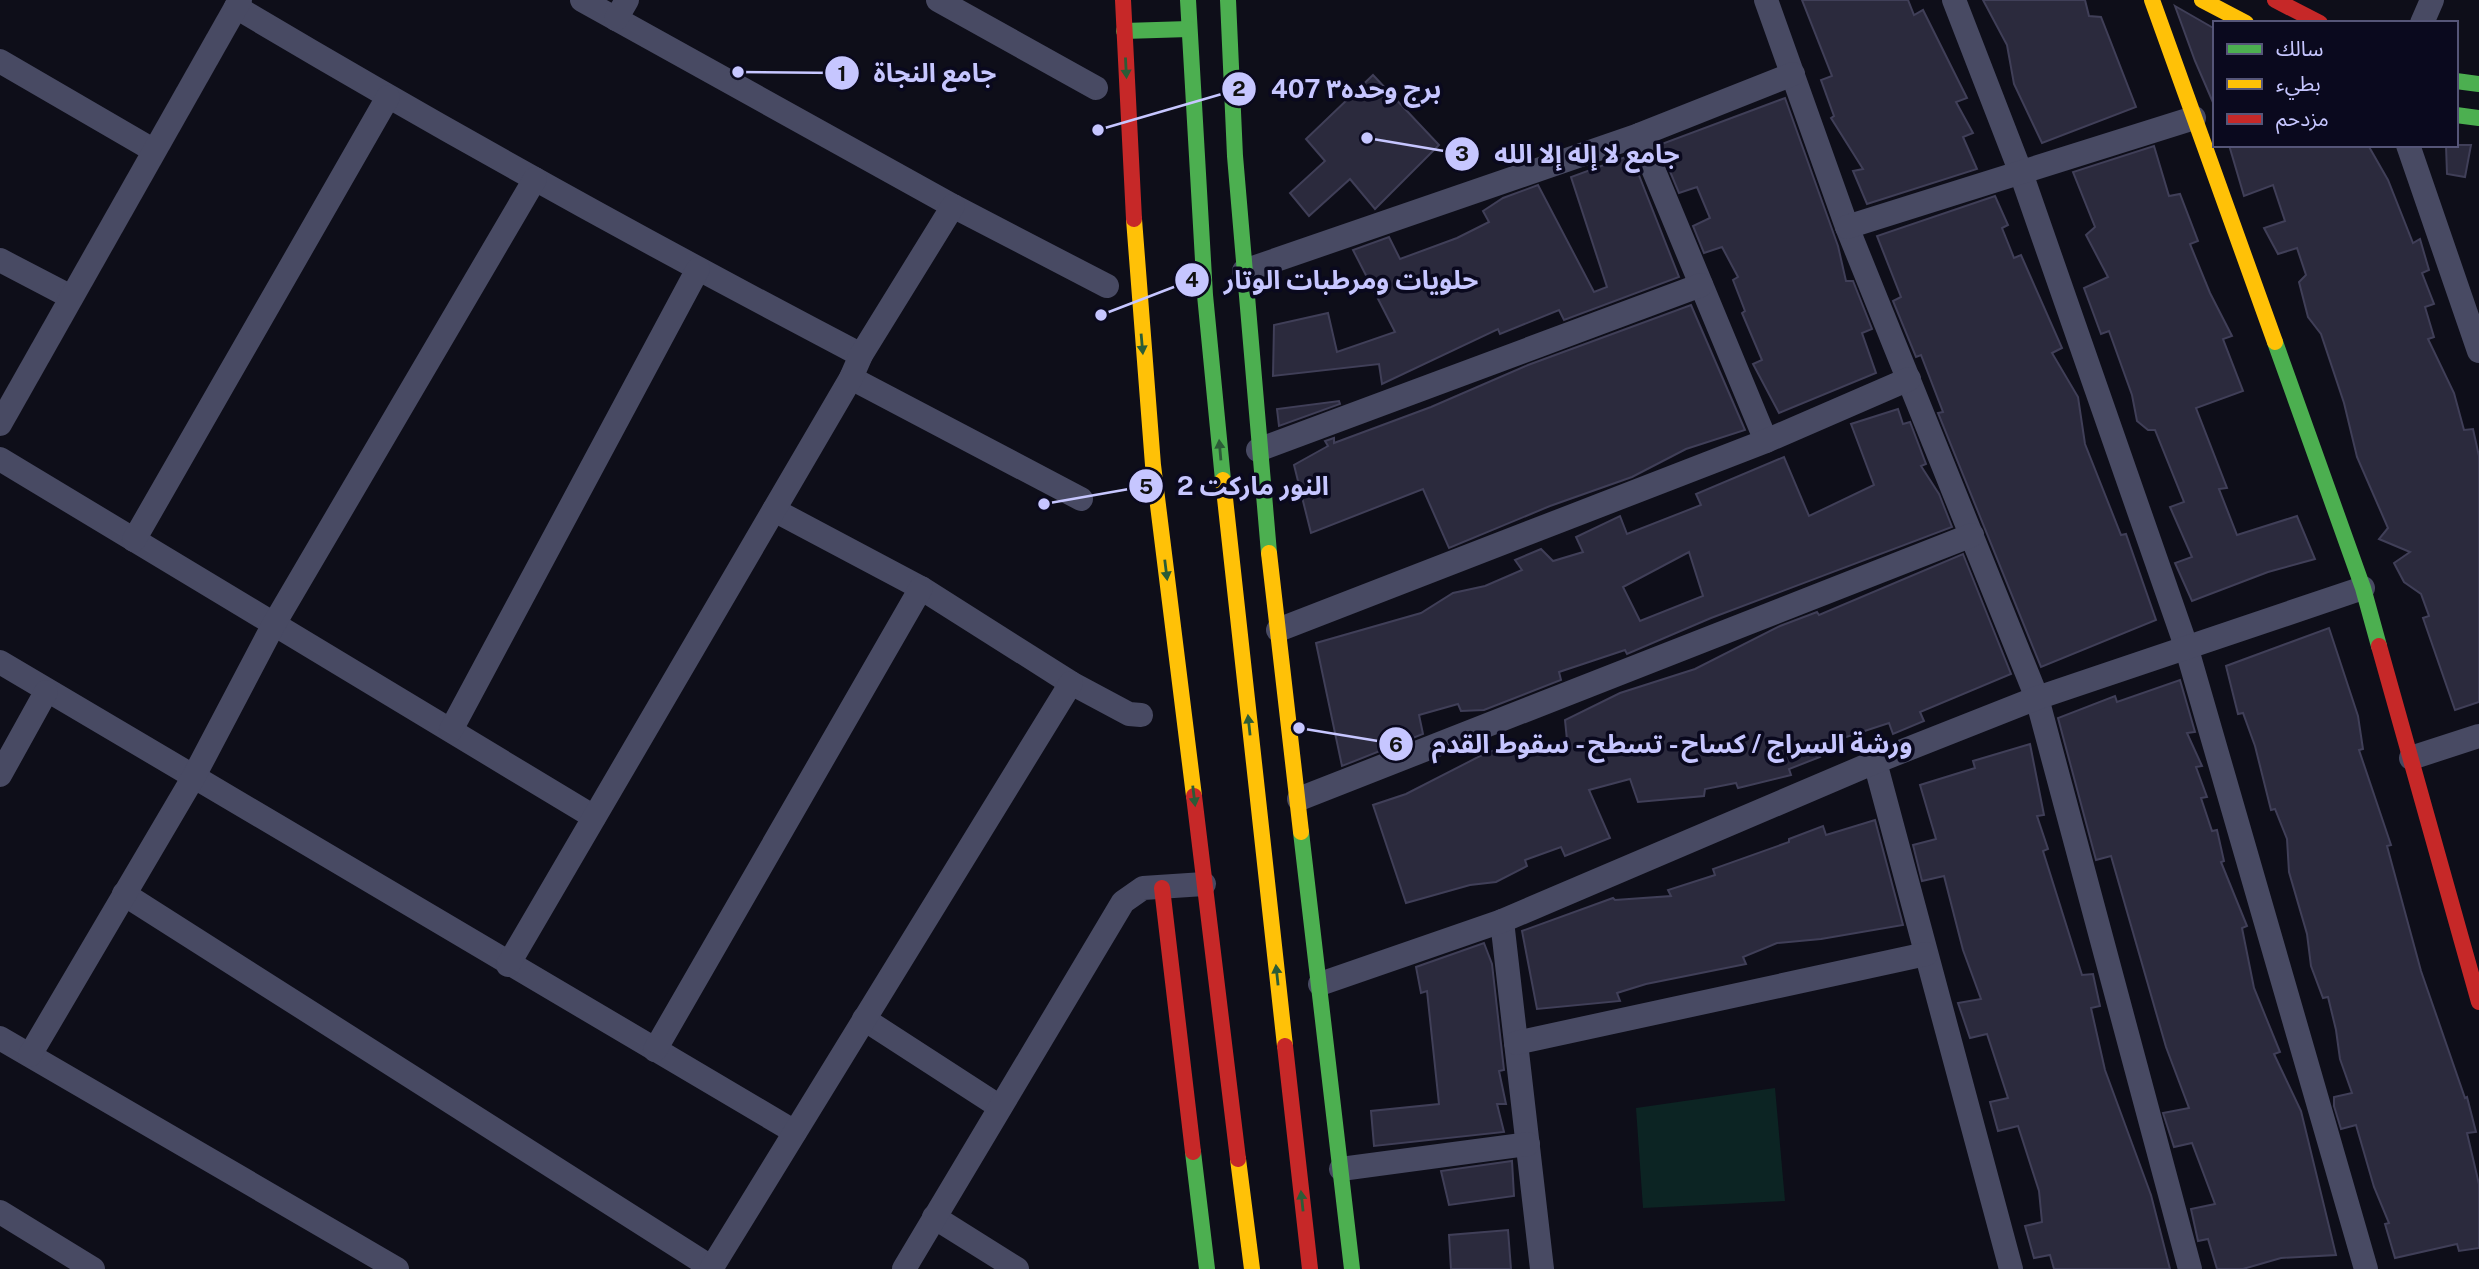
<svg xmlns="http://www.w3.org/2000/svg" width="2479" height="1269" viewBox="0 0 2479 1269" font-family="'Public Sans','Noto Sans Arabic',sans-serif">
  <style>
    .green { fill: #0c2423 }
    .building { fill: #2b2a3d; stroke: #403f58; stroke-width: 2; fill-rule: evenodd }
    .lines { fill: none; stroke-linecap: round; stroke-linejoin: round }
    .street { stroke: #484a63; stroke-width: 24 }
    .fast { stroke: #4caf50; stroke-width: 16 }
    .slow { stroke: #ffc107; stroke-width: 16 }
    .jam { stroke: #c62828; stroke-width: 16 }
    .oneway { fill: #2b5c37 }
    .leader { fill: none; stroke: #c6c6ff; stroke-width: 2.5 }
    .callout-dot { fill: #c6c6ff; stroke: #0a091e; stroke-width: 2.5 }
    .mark-label { font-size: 21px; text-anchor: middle; font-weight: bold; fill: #111 }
    .callout-label { font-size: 26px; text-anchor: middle; font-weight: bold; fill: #c6c6ff; stroke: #0a091e; stroke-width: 7; stroke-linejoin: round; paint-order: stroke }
  </style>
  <rect width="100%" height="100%" fill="#0e0e19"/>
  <path class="green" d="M1775,1088L1785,1201L1643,1208L1636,1108Z"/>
  <g class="building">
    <path d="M1802,0H1908L1914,15L1923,10L1967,98L1956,102L1973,133L1963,137L1977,169L1867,204L1853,171L1863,169L1831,118L1834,116L1821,80L1832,76Z"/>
    <path d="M1983,0H2085L2089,16L2101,17L2136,107L2042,143L2014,84L2007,45Z"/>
    <path d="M2175,6L2215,29V107L2195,61Z"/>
    <path d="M1373,75L1439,145L1375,209L1350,179L1309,216L1290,193L1325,161L1306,139Z"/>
    <path d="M1785,98L1838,246L1846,281H1853L1872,329L1862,333L1876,373L1779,413L1753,364L1762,360L1742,313L1745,311L1733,280L1738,277L1722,247L1704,253L1693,226L1710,218L1697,187L1679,193L1659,145Z"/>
    <path d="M2229,145H2368L2388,180L2413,243L2420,239L2429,270L2422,273L2434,304L2425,307L2434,337L2428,339L2454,393L2464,430L2473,429L2479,456V702L2455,710L2423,618L2429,616L2421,594L2404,582L2394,563L2410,552L2379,539L2388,528L2357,457L2344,403L2321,334L2308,317L2299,282L2306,275L2297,248L2278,254L2264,228L2285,221L2273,185L2244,196Z"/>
    <path d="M2446,145H2471L2465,177L2447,174Z"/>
    <path d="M2154,146L2169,196L2180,194L2198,241L2190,244L2210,293L2232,336L2223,339L2243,391L2196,408L2227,488L2219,489L2237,535L2297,516L2315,559L2268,572L2192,601L2175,563L2192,557L2170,507L2184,502L2155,430H2148L2137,421L2132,395L2109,331L2101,334L2084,288L2108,277L2086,235L2095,227L2073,172Z"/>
    <path d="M1631,155L1679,277L1564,320L1559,310L1500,334L1498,329L1382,384L1379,364L1273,376L1274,325L1328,313L1337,352L1395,332L1353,250L1389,237L1400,259L1457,238L1489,222L1483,211L1503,198L1538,185L1594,292L1607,287L1571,177Z"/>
    <path d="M1995,196L2008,225L2002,228L2014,258L2021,255L2062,348L2052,353L2078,397L2085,444L2121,535L2126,534L2156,620L2041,667L1938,413L1943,412L1921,355L1916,357L1893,301L1901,297L1877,236Z"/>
    <path d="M1691,305L1745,430L1686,449L1632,477L1550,506L1449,548L1423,489L1311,533L1294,465L1328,446L1325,441L1334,438V443L1431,407L1528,365Z"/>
    <path d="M1339,401L1340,404L1279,426L1277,409Z"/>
    <path d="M1898,409L1903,424L1910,422L1926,464L1921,466L1939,494L1952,527L1711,618L1627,654L1625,650L1559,672L1561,680L1484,710L1461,711L1458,704L1419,715L1423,734L1342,766L1316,643L1421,613L1453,593L1485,586L1522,570L1515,560L1541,549L1553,561L1583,552L1576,537L1620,516L1627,534L1701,505L1696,494L1784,457L1809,516L1874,485L1851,424ZM1689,552L1703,596L1640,621L1623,587Z"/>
    <path d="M1963,554L2011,674L1920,712L1924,721L1893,734L1889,723L1840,739L1816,750L1820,757L1789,769L1791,775L1738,788L1736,783L1705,789L1704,796L1638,802L1630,779L1589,790L1610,838L1565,856L1561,847L1525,860L1527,866L1496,882L1470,885L1406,903L1373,805L1406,794L1486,753L1518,743L1522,754L1567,740L1565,720L1620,693L1695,669L1780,626L1817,612L1819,615Z"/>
    <path d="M2329,628L2358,716L2363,749L2359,750L2391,845L2387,846L2421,971L2465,1098L2467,1097L2476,1132L2467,1133L2479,1184V1248L2459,1251L2457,1244L2395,1258L2385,1224L2389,1223L2374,1187L2356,1125L2341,1129L2334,1106V1097L2352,1093L2340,1059L2336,1030L2328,997L2323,998L2311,966L2307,934L2289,872L2287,839L2275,809L2271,810L2255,746L2243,713L2238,714L2226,666Z"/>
    <path d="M2180,680L2195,732L2187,733L2202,766L2196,767L2207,797L2201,798L2212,831L2217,830L2224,861L2221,862L2247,926L2242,928L2254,988L2280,1052L2274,1054L2301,1111L2336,1255L2281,1258L2243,1269H2217L2208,1239L2198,1241L2191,1209L2215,1204L2192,1143L2174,1147L2163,1113L2189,1108L2166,1047L2111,856L2096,860L2058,718L2115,696L2117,702Z"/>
    <path d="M2030,744L2044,815L2037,816L2048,849L2043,851L2082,975L2093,974L2100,1006L2091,1008L2105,1070L2151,1195L2170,1269H2054L2050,1255L2034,1258L2025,1226L2042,1222L2039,1191L2018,1126L1998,1131L1990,1102L2008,1098L1987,1034L1970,1038L1958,1003L1981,999L1963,950L1944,876L1922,881L1913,845L1936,839L1920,785L1975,768L1973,761Z"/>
    <path d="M1875,820L1903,925L1821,939L1777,943L1743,957L1746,964L1646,984L1617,993L1620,1001L1537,1009L1522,931L1613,898L1615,900L1671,896L1668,890L1715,875L1713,869L1789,842V839L1823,826L1826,835Z"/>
    <path d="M1484,943L1492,964L1504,1070L1499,1071L1506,1104H1497L1504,1132L1374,1146L1371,1111L1439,1104L1427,991L1421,993L1416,967Z"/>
    <path d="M1512,1161L1514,1196L1449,1205L1441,1171Z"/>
    <path d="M1508,1230L1511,1269H1451L1449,1235Z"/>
  </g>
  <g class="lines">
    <g class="street">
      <path d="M582,0L953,206L1107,286"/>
      <path d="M938,0L1096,88"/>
      <path d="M1766,0L1847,227L2037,698L2190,1269"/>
      <path d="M1954,0L2021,173L2186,646L2366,1269"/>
      <path d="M236,7C441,129 649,244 861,355"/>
      <path d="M616,19L627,0"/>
      <path d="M2422,23L2432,0"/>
      <path d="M0,61L153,150"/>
      <path d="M1639,135L1766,441"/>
      <path d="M2408,145L2479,351"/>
      <path d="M1847,227L2194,118"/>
      <path d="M0,260L71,297"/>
      <path d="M1244,271L1639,135L1793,74"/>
      <path d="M851,378L1081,499"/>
      <path d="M0,424L240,0"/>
      <path d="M1258,450L1701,285"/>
      <path d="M0,459L594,817"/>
      <path d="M774,510L921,588L1071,683L1129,714L1141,715"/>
      <path d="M134,540L388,97"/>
      <path d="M1278,630L1766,441L1909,379"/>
      <path d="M0,662L795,1132"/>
      <path d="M451,730L698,269"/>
      <path d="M2411,758L2479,736"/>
      <path d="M1875,762L2011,1269"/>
      <path d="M0,775L46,692"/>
      <path d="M1299,799L1972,535"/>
      <path d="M124,894L712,1268"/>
      <path d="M1502,921L1542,1269"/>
      <path d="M508,965L851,378L861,355L953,206"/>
      <path d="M1320,984L1502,921L1875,762L2037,698L2363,588"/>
      <path d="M864,1019L1000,1107"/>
      <path d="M0,1038L397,1269"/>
      <path d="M1516,1043L1926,954"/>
      <path d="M655,1050L921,588"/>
      <path d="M30,1055L193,778L274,624L535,179"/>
      <path d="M1341,1169L1528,1144"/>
      <path d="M0,1212L93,1269"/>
      <path d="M934,1217L1017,1269"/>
      <path d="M711,1269L1071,683"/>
      <path d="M904,1269L1123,902L1143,888L1204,884"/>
    </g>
    <g class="fast">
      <path d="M1188,0L1205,295L1223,480"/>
      <path d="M1228,0L1235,156L1269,553"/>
      <path d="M1124,31L1189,29"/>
      <path d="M2456,81L2479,84"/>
      <path d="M2456,115L2479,118"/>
      <path d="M2275,342L2363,588L2379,646"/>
      <path d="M1301,832L1352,1269"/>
      <path d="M1193,1152L1207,1269"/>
    </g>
    <g class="slow">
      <path d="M2152,0L2275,342"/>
      <path d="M2202,0L2246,23"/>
      <path d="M1134,219L1153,465L1194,796"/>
      <path d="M1223,480L1285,1046"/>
      <path d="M1269,553L1301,832"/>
      <path d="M1238,1159L1252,1269"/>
    </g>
    <g class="jam">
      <path d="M1123,0L1134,219"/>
      <path d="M2275,0L2320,23"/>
      <path d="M2379,646L2479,1002"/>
      <path d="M1194,796L1238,1159"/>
      <path d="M1162,888L1193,1152"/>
      <path d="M1285,1046L1310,1269"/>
    </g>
  </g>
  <defs><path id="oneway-solid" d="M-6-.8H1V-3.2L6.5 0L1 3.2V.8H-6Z" transform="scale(1.75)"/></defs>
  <g class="oneway">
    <use href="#oneway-solid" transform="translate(1126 68) rotate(87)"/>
    <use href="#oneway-solid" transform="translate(1142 344) rotate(85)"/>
    <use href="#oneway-solid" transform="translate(1220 450) rotate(-95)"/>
    <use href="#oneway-solid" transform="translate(1166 570) rotate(83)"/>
    <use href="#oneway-solid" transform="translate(1249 725) rotate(-96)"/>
    <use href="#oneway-solid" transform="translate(1194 796) rotate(83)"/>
    <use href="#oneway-solid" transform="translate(1277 975) rotate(-96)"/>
    <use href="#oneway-solid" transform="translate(1302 1201) rotate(-96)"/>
  </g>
  <path class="leader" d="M738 72L842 73M1098 130L1239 89M1367 138L1462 154M1101 315L1192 280M1044 504L1146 486M1299 728L1396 744"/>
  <g class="callout-dot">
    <circle cx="738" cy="72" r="7"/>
    <circle cx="1098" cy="130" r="7"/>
    <circle cx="1367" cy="138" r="7"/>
    <circle cx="1101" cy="315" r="7"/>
    <circle cx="1044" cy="504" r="7"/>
    <circle cx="1299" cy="728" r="7"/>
    <circle cx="842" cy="73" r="18"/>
    <circle cx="1239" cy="89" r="18"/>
    <circle cx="1462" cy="154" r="18"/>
    <circle cx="1192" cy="280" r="18"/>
    <circle cx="1146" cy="486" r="18"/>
    <circle cx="1396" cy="744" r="18"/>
  </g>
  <g class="mark-label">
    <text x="842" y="81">1</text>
    <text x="1239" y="96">2</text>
    <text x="1462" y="161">3</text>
    <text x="1192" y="287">4</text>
    <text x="1146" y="494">5</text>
    <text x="1396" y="752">6</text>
  </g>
  <g class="callout-label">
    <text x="935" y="82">جامع النجاة</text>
    <text x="1356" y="98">برج وحده٣ 407</text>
    <text x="1587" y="163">جامع لا إله إلا الله</text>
    <text x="1351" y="289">حلويات ومرطبات الوتار</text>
    <text x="1253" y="495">النور ماركت 2</text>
    <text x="1672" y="753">ورشة السراج / كساح - تسطح - سقوط القدم</text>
  </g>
  <rect x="2213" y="21" width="245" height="126" fill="#0a091e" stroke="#555578" stroke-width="2"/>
  <rect x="2227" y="44" width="35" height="10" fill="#4caf50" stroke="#555578" stroke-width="2"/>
  <text x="2276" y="56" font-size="21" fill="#c6c6ff">سالك</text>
  <rect x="2227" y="79" width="35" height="10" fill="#ffc107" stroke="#555578" stroke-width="2"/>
  <text x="2276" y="91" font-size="21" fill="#c6c6ff">بطيء</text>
  <rect x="2227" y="114" width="35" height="10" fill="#c62828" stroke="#555578" stroke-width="2"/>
  <text x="2276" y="126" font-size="21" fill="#c6c6ff">مزدحم</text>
</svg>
